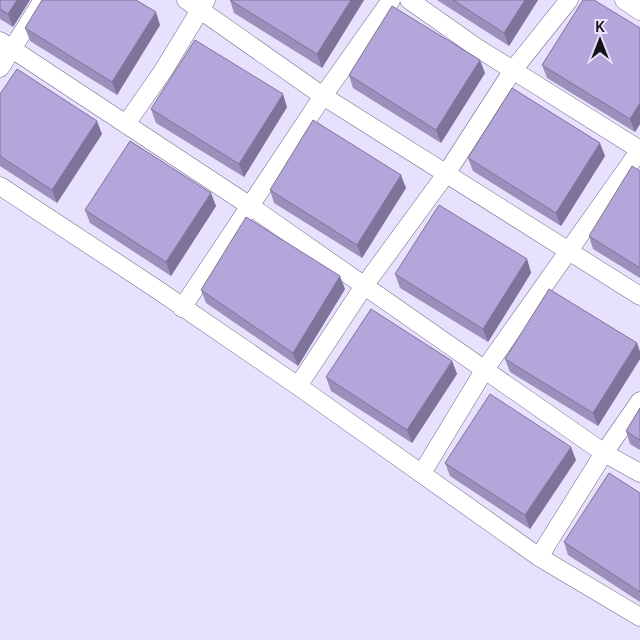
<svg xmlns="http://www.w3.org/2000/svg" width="640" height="640" viewBox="0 0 640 640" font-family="Raleway,sans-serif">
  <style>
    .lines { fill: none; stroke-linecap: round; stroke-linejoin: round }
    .street-casing { stroke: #736b89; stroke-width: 19 }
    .street { stroke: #fff; stroke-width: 18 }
    .wall { fill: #9b8fbc }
    .shaded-wall { fill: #7e7499 }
    .building { fill: #b4a6db; stroke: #7e7499 }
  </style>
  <rect width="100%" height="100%" fill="#e8e1fd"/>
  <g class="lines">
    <g class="street-casing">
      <g id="street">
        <path d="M186,0L323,96L640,296"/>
        <path d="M409,0L476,47L640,150"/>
        <path d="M624,0L640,11"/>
        <path d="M0,41L250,206L604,453L640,473"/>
        <path d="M0,68L43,0"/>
        <path d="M126,124L163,71L206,0"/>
        <path d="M0,186L155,288L298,386L539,557L640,617"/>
        <path d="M182,308L323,96L391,0"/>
        <path d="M298,386L364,286L446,174L513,70L569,0"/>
        <path d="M422,473L485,369L640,150"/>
        <path d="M539,557L604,453L640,401"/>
      </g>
    </g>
    <use href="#street" class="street"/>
  </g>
  <g class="wall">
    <path d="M0,0H30L13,27L0,19Z"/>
    <path d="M230,0H364L322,68L234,13Z"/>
    <path d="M437,0H538L509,46Z"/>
    <path d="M160,25L117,95L30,41L25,28Z"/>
    <path d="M640,28V124L635,132L547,78L542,65Z"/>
    <path d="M485,73L441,143L353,88L349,75Z"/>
    <path d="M0,94L102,134L57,203L0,166Z"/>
    <path d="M287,107L244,177L156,123L151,109Z"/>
    <path d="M605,156L561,226L473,171L468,158Z"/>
    <path d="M640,171V278L593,249L589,236Z"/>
    <path d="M406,188L362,258L274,203L270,190Z"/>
    <path d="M216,206L171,276L90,223L85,210Z"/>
    <path d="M527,259L531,273L488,342L400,288L395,274Z"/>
    <path d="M345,289L298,366L206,303L201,290Z"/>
    <path d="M637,343L640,352V359L598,426L510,372L505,359Z"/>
    <path d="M452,361L457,374L412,443L331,391L326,377Z"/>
    <path d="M640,408V450L630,444L626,431Z"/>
    <path d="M576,460L530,529L450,476L445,463Z"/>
    <path d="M640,493V602L568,555L564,542Z"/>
  </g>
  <g class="shaded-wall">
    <path d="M17,0H30L13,27L8,14Z"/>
    <path d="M351,0H364L322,68L317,54Z"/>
    <path d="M525,0H538L509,46L504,33Z"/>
    <path d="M156,12L160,25L117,95L112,82Z"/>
    <path d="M480,60L485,73L441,143L436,130Z"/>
    <path d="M283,94L287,107L244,177L239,164Z"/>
    <path d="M640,103V124L635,132L630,119Z"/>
    <path d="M97,121L102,134L57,203L52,190Z"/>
    <path d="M600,143L605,156L561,226L556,213Z"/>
    <path d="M401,175L406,188L362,258L357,245Z"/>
    <path d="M211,193L216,206L171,276L166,262Z"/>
    <path d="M527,259L531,273L488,342L483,329Z"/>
    <path d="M340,276L345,289L298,366L293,353Z"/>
    <path d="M637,343L640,352V359L598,426L593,413Z"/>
    <path d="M452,361L457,374L412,443L407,430Z"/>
    <path d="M571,447L576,460L530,529L525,515Z"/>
  </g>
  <g class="building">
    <path d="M0,0H17L8,14L0,9Z"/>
    <path d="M42,0H136L156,12L112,82L25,28Z"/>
    <path d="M230,0H351L317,54Z"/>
    <path d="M453,0H525L504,33Z"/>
    <path d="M583,0H594L640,28V103L630,119L542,65Z"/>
    <path d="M392,6L480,60L436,130L349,75Z"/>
    <path d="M195,40L283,94L239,164L151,109Z"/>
    <path d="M17,69L97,121L52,190L0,156V94Z"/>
    <path d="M512,88L600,143L556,213L468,158Z"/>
    <path d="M313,120L401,175L357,245L270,190Z"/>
    <path d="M130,141L211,193L166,262L85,210Z"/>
    <path d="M632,166L640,171V268L589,236Z"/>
    <path d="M439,205L527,259L483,329L395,274Z"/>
    <path d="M246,217L340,276L293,353L201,290Z"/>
    <path d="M549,289L637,343L593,413L505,359Z"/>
    <path d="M371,309L452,361L407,430L326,377Z"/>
    <path d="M490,394L571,447L525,515L445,463Z"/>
    <path d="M640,408V440L626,431Z"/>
    <path d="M609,473L640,493V592L564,542Z"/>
  </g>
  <g transform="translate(600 40)" stroke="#e8e1fd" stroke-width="4" paint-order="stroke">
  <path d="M0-4L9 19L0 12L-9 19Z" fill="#16131f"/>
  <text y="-8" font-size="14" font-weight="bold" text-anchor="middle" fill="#16131f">K</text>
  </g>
</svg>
